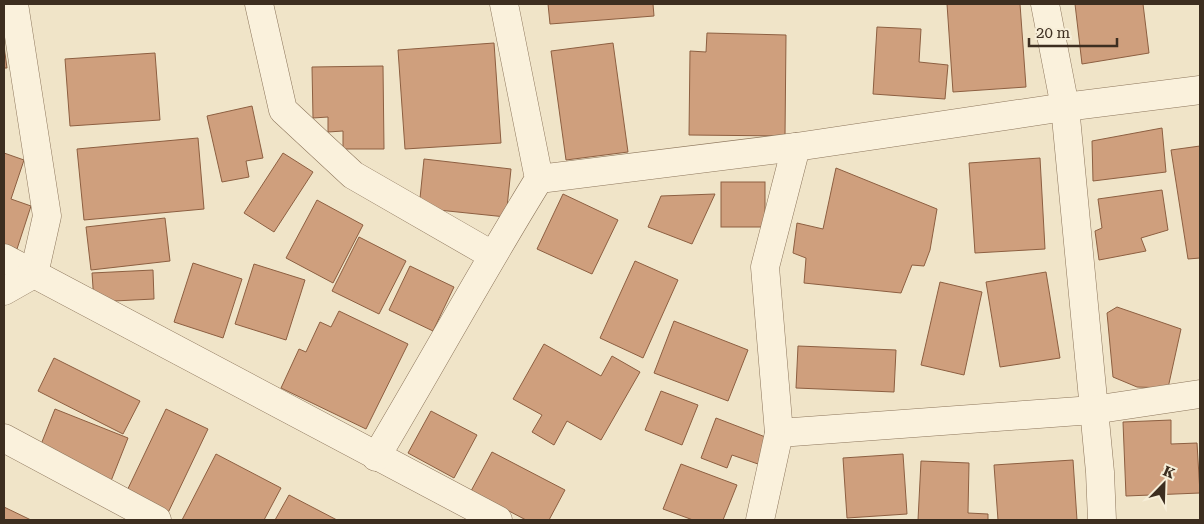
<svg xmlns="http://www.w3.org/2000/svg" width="1204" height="524" viewBox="0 0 1204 524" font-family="'Roboto Serif',serif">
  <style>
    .building { fill: #cf9f7d; stroke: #8d5f41 }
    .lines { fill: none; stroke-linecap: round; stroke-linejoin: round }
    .street-casing { stroke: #8d765c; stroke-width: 29 }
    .street { stroke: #faf1dc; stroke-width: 28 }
  </style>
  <rect width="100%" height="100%" fill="#f0e4c8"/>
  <g class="building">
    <path d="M548,4H653L654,16L550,24Z"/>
    <path d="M947,4H1020L1026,87L953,92Z"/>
    <path d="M1075,4H1143L1149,53L1082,64Z"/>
    <path d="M877,27L921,29L919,62L948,65L945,99L873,94Z"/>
    <path d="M707,33L786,35L785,136L689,135L690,51L706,52Z"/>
    <path d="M494,43L501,143L405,149L398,50Z"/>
    <path d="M613,43L628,152L566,160L551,51Z"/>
    <path d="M4,46L7,68H4Z"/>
    <path d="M155,53L160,120L70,126L65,59Z"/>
    <path d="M383,66L384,149H343V131L328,132V117L313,118L312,67Z"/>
    <path d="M252,106L263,158L246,161L249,177L222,182L207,116Z"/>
    <path d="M1162,128L1166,172L1093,181L1092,141Z"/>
    <path d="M198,138L204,209L84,220L77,149Z"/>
    <path d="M1200,146V258L1188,259L1171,150Z"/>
    <path d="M4,153L24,160L11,199L31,206L17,249L4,244Z"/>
    <path d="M283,153L313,172L274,232L244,213Z"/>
    <path d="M1040,158L1045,249L975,253L969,163Z"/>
    <path d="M424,159L511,169L506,217L419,208Z"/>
    <path d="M836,168L937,209L930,250L924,266L912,265L901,293L804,283L806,258L793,253L797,223L823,229Z"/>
    <rect x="721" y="182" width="44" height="45"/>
    <path d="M1162,190L1168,230L1141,238L1146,251L1099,260L1095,231L1102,228L1098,199Z"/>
    <path d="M563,194L618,220L592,274L537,249Z"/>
    <path d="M715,194L692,244L648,227L661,196Z"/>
    <path d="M317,200L363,225L333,283L286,258Z"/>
    <path d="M165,218L170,261L91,270L86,227Z"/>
    <path d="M359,237L406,261L379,314L332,291Z"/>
    <path d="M635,261L678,280L643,358L600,338Z"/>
    <path d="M193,263L242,279L223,338L174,322Z"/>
    <path d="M254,264L305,280L286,340L235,324Z"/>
    <path d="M410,266L454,287L433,331L389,310Z"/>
    <path d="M153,270L154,299L94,302L92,273Z"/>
    <path d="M1046,272L1060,358L1000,367L986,282Z"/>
    <path d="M940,282L982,292L964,375L921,365Z"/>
    <path d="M1117,307L1181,329L1168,388L1137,387L1113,377L1107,313Z"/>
    <path d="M339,311L408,344L366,429L281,388L299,349L306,352L320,322L331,327Z"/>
    <path d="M674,321L748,350L728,401L654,373Z"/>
    <path d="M544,344L601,376L612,356L640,372L601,440L567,421L554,445L532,432L542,415L513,399Z"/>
    <path d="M798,346L896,350L894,392L796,388Z"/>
    <path d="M54,358L140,401L123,434L38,391Z"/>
    <path d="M661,391L698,405L682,445L645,430Z"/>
    <path d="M55,409L128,438L111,481L38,452Z"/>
    <path d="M166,409L208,429L166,517L124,497Z"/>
    <path d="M431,411L477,435L454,478L408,453Z"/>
    <path d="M716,418L768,438L758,464L732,455L727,468L701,458Z"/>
    <path d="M1171,420V444L1197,443L1200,493L1126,496L1123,422Z"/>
    <path d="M492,452L565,490L549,520H526L471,491Z"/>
    <path d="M216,454L281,488L264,520H182Z"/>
    <path d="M903,454L907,514L847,518L843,458Z"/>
    <path d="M1073,460L1077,520H998L994,465Z"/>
    <path d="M921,461L969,463L968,513L988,514V520H918Z"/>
    <path d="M681,464L737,485L723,520H693L663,509Z"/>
    <path d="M289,495L337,520H275Z"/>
    <path d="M4,507L31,520H4Z"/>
  </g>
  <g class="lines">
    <g class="street-casing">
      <g id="street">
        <path d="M259,4L283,110L353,175L492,255"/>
        <path d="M1045,4L1065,107L1100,472L1102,520"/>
        <path d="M539,179L796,147L1065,107L1200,90"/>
        <path d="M4,258L498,520"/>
        <path d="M4,291L34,274L47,216L14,4"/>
        <path d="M779,433L1093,410L1200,394"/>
        <path d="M4,438L157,520"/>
        <path d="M376,457C431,365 482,271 539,179L504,4"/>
        <path d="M760,520L779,433L765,267L796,147"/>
      </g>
    </g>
    <use href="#street" class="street"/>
  </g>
  <rect width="1204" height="524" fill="none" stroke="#3d2e20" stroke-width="10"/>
  <g transform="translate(1164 484) rotate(23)" stroke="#f7eed8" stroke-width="4" paint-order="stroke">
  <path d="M0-4L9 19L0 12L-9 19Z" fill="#3d2e20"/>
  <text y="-8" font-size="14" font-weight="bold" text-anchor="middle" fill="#3d2e20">K</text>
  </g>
  <path d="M1029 38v8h88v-8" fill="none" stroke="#3d2e20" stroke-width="2.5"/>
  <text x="1036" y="38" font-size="15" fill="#3d2e20" stroke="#f7eed8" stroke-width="4" paint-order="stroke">20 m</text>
</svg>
